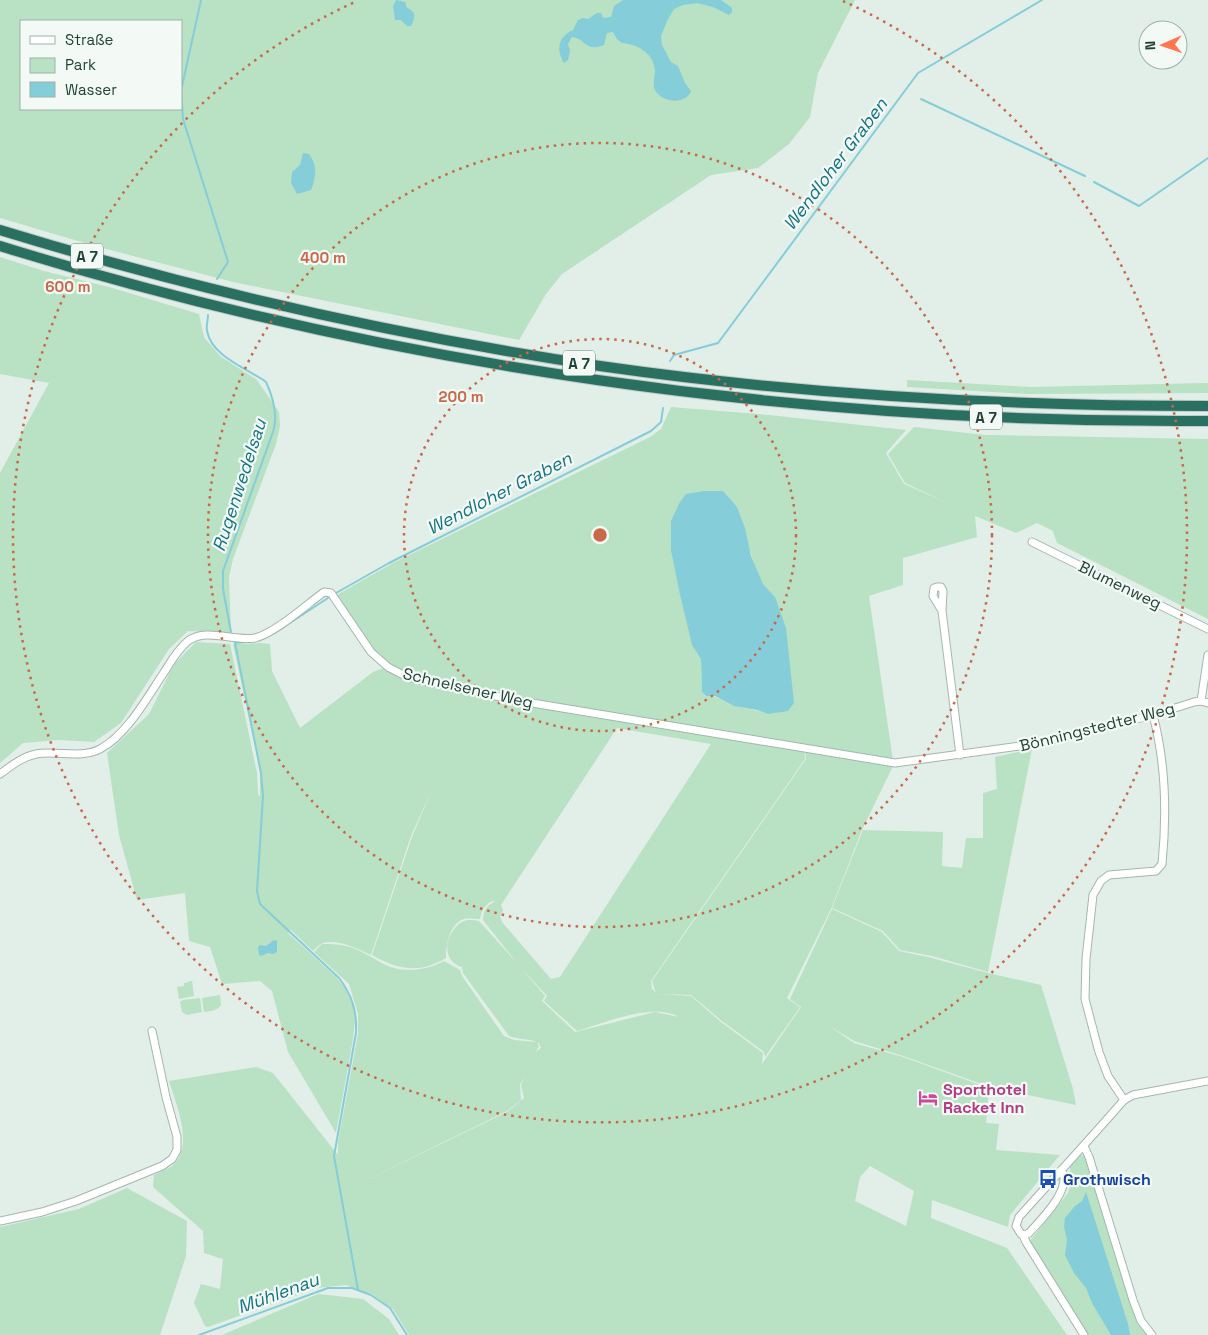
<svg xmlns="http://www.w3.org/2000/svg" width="1208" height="1335" viewBox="0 0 1208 1335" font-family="'Space Grotesk',sans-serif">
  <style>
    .green { fill: #b9e1c3; fill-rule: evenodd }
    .water { fill: #85cdd8 }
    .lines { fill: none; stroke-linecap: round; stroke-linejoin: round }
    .stream { stroke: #85cdd8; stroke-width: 2 }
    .minor-casing { stroke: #a4b7af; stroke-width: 9 }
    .highway-casing { stroke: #c1cac7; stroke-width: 12 }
    .minor { stroke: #fff; stroke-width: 7 }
    .highway { stroke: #297060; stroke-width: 10 }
    .ring { fill: none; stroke: #c7694a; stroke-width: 2.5; stroke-dasharray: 2.5 5 }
    .labels { text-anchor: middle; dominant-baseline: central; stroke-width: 4.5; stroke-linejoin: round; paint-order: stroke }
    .shield { fill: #f3faf6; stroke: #5f7870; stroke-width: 1 }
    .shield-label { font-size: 15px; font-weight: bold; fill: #204137 }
    .street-label { font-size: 16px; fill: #204137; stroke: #f3faf6 }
    .hotel-label { font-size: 16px; font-weight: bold; fill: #b23c85; stroke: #f3faf6; text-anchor: start }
    .transit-label { font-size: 16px; font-weight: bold; fill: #164399; stroke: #f3faf6; text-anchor: start }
    .water-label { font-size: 18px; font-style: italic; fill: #147383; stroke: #f3faf6 }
    .centre { fill: #c7694a; stroke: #f3faf6; stroke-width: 2.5 }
    .ring-label { font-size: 15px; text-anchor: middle; font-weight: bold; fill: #c7694a; stroke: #f3faf6; stroke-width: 4.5; stroke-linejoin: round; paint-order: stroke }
  </style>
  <rect width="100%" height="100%" fill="#e2eee8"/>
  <g class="green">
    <path d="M0,0H855L818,73L810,117L789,144L758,168L711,175L562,274L546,294L519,340L233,282L95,246L0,218ZM21,21H181V109H21Z"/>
    <path d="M0,257L44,271L109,287L199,314L204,337L220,356L257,380L279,412L280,426L276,444L233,559L229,577L231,633L188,631L169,649L121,723L94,742L59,740L23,743L0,763V473L49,383L0,374Z"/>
    <path d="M907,380L1031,387L1208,383V393L1027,394L907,387Z"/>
    <path d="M671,407L769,415L906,430L886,453L904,484L945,502L905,483L888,454L914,427L985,435L1208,439V619L1057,543L1053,531L1037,523L1016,533L975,516L977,537L903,558V585L869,596L893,761L804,747L805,759L651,981L652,989L656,993L652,981L806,759L805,749L894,764L862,830L831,909L787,998L800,1007L765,1057L764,1052L722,1021L691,995L656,994L691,996L721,1022L763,1053L762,1064L801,1007L790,999L832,909L882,932L899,951L928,957L988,973L1041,985L1073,1089L1076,1105L990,1087L903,1056L854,1041L828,1025L854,1043L903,1057L989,1088L986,1123L999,1124L996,1150L1060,1155L1010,1215L1008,1227L932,1200L931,1218L1007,1248L1067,1335H409L393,1309L372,1294L360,1291L346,1285L317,1288L208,1327L205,1326L194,1303L201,1284L220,1289L223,1259L204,1253L203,1231L153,1187L154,1175C160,1172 167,1169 172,1166C195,1146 176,1104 169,1081L256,1067L273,1073L338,1155V1142L358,1034V1014L349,984L314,952L322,944C331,944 341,944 350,947C363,951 375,960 388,966C405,973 428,970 444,961L460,970L462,976L504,1036L514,1040L537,1042L539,1046L536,1052L541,1048L539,1043C529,1038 519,1040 509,1036L463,973L462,967C439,960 446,931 462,922C467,919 473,920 479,921L516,962L483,920C483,911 487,904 495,902L492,901C484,906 482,910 480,919C475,919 468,918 464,919C449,924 446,945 446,958C419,974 398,970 372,955L412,837L433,787L411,836L371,955C357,949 339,939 323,943C320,944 316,948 313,951L291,930L288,933L336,977L345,988L353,1006L355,1022L352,1045L336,1133L288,1052L272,991L260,981L222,984L210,947L189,941L185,893L137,900L119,835L107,753L149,714L174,664L196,642L230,644L257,773L258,795L260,796V771L233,644L260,643L270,644L272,671L300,728L373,672L389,666L372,650L335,596L393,563L650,437L661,429ZM737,507C746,532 750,559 762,582C765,588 771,592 775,597L768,714C758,710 747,709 736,706C724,703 719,695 706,696L702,692L701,659ZM617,728L711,744L560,977L551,979L502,922L500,916L503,910L501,905ZM521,968L547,996L544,1001L577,1031C604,1023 653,1002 679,1017L655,1012L575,1032L542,1001L545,996ZM524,1077L521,1085L524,1098L507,1112L346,1190L507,1111L521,1100L520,1084ZM870,1166L914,1191L906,1226L855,1201L860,1177Z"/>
    <path d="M1032,749L988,972L932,956L900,950L883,931L832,908L863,830L943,832L942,866L962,868L966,838H983V793L997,789L995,757Z"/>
    <path d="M192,981L194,996L179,999L177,987L184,986V983Z"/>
    <path d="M220,995L221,1005C217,1011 211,1011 204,1012L202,998Z"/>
    <path d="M200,998L202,1012L187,1015L182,1012L180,1002L183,1000Z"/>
    <path d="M1084,1155L1087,1158L1114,1251L1149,1335H1088L1085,1328L1029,1242L1068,1193L1071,1183L1070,1167L1080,1156Z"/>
    <path d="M127,1188L187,1221L186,1256L160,1335H0V1227L79,1209Z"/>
    <path d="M318,1294L363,1299L389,1319L399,1335H222Z"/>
  </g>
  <g class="water">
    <path d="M396,0L405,2L407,8C417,12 415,18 411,26H407L401,20H395L393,6Z"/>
    <path d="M623,0H721L732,8V12L729,15L713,7L697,3L683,5L674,9L667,21L661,36L662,45L671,62L678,66L685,83L691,91C686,105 662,103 655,90C652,84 655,78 655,71C654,53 637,44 622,43L617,39L613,32L607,33L604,45C584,53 586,38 572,37L568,44L570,51L568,60L564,63C556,49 558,37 573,30L578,20L583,18L588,19L597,13H601L603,18L611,17L614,6Z"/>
    <path d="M303,153L309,154C318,166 316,177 311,190L297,194L291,183L292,172L300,165Z"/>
    <path d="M704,491H723L737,507L745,528L751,556L763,584L775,597L786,628L794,703L788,711L768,714L757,710L734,706L715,696H706L702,692L701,659L692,645L679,590L671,550V521L680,502L686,494Z"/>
    <path d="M274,940L277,941V952L273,954L267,953L262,956L259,955L258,947L260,945L266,946Z"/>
    <path d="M1086,1192L1128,1324L1130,1335H1111L1092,1303L1086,1288L1074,1273L1065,1255L1067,1239L1064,1227L1065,1218L1074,1207L1082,1201Z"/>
  </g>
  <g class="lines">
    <g class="stream">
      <path d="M201,0L181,91L183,119L228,262L217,279"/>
      <path d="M921,99L1085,176"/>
      <path d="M1094,182L1139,206L1208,158"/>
      <path d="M208,315C208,320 206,326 207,331C212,357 247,368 266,382C273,397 278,416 273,432L223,571V589L231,632"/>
      <path d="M670,361L674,355L718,343L918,73L1042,0"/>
      <path d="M336,593L389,563L651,431L661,422L663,408"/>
      <path d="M258,640L276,632L328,598"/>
      <path d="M245,642L235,643L261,773L263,796L257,891L260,904L339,978C352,995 357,1011 356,1033L334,1156L358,1290"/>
      <path d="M199,1335L328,1288H352L371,1295L390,1308L407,1335"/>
    </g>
    <g class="minor-casing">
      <g id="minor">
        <path d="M1032,542L1208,629"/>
        <path d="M942,611L933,596L934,588L937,587H941L943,591L942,611L960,755"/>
        <path d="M1201,701L1208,655"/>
        <path d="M0,774C11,766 22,757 36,754C56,750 81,759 100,749C127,735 148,696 165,671C171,661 178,649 188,641C206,627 234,642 255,638C275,633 306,605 324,592L331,593L371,652L388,667L407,677L514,700L895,763L1035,744L1153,715L1194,702L1201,701L1208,703"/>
        <path d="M1124,1100L1108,1076L1099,1052L1085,999L1086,959L1093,895L1101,881L1109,875L1156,871L1162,864C1167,814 1166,764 1153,715"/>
        <path d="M1084,1146L1089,1157L1133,1300L1141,1321L1152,1335"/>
        <path d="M1061,1170C1074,1187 1041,1220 1029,1233L1025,1235L1021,1234L1016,1226L1019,1217C1054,1178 1090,1139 1124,1100L1133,1095L1208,1081"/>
        <path d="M0,1221L42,1212L76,1201L162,1166L172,1159L177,1150V1137L166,1097L152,1031"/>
        <path d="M1023,1235L1026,1242L1084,1335"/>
      </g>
    </g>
    <g class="highway-casing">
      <g id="highway">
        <path d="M0,230C196,290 397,336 600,366C802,395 1005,406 1208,406"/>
        <path d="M0,246C391,367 799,424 1208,421"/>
      </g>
    </g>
    <use href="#minor" class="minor"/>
    <use href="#highway" class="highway"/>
  </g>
  <g class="ring">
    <circle cx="600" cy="535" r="196"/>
    <circle cx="600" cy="535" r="392"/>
    <path d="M843 1A587 587 0 1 1 357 1"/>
  </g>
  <defs>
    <g id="hotel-bare" transform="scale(1.5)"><path d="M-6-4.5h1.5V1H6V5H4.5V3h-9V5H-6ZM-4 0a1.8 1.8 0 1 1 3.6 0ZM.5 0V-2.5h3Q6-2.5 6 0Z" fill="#d1479c" stroke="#f3faf6" stroke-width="2.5" paint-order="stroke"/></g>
    <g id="bus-bare" transform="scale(1.5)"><path d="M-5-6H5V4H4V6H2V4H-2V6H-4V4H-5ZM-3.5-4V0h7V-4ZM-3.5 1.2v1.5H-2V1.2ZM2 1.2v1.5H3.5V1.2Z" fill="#1a4fb4" stroke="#f3faf6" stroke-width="2.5" paint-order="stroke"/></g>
  </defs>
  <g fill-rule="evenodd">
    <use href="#hotel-bare" x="928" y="1098"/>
    <use href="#bus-bare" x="1048" y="1179"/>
  </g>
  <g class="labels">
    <g class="shield">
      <rect x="71" y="243.5" width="32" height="25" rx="4"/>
      <rect x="563" y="350.5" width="32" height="25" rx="4"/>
      <rect x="970" y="404.5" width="32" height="25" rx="4"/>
    </g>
    <g class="shield-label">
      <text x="87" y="256">A 7</text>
      <text x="579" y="363">A 7</text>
      <text x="986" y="417">A 7</text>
    </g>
    <g class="street-label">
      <text transform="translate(1120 585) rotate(26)">Blumenweg</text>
      <text transform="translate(468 688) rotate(13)">Schnelsener Weg</text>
      <text transform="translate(1097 727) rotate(-14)">Bönningstedter Weg</text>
    </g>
    <g class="hotel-label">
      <text x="943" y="1089">Sporthotel<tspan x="943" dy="18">Racket Inn</tspan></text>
    </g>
    <g class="transit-label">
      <text x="1063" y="1179">Grothwisch</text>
    </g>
    <g class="water-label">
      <text transform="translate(835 164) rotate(-53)">Wendloher Graben</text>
      <text transform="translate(239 485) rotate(-72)">Rugenwedelsau</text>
      <text transform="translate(499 493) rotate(-27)">Wendloher Graben</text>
      <text transform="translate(278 1293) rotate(-20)">Mühlenau</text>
    </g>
  </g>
  <circle cx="600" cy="535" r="8" class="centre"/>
  <g class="ring-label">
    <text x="323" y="263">400 m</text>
    <text x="68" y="292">600 m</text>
    <text x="461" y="402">200 m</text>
  </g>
  <rect x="20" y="20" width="162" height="90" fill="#f3faf6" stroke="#9fb0aa"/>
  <rect x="30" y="36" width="25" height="8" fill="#ffffff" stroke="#9fb0aa"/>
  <text x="65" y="45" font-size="15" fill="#204137">Straße</text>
  <rect x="30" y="58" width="25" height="15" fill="#b9e1c3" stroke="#9fb0aa"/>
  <text x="65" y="70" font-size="15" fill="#204137">Park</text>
  <rect x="30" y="82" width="25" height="15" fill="#85cdd8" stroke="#9fb0aa"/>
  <text x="65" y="95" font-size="15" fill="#204137">Wasser</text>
  <g transform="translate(1163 45) rotate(268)"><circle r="24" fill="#f3faf6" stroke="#9fb0aa"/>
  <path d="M0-4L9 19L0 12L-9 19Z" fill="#ff7650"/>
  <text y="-8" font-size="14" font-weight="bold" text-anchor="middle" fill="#204137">N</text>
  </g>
</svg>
